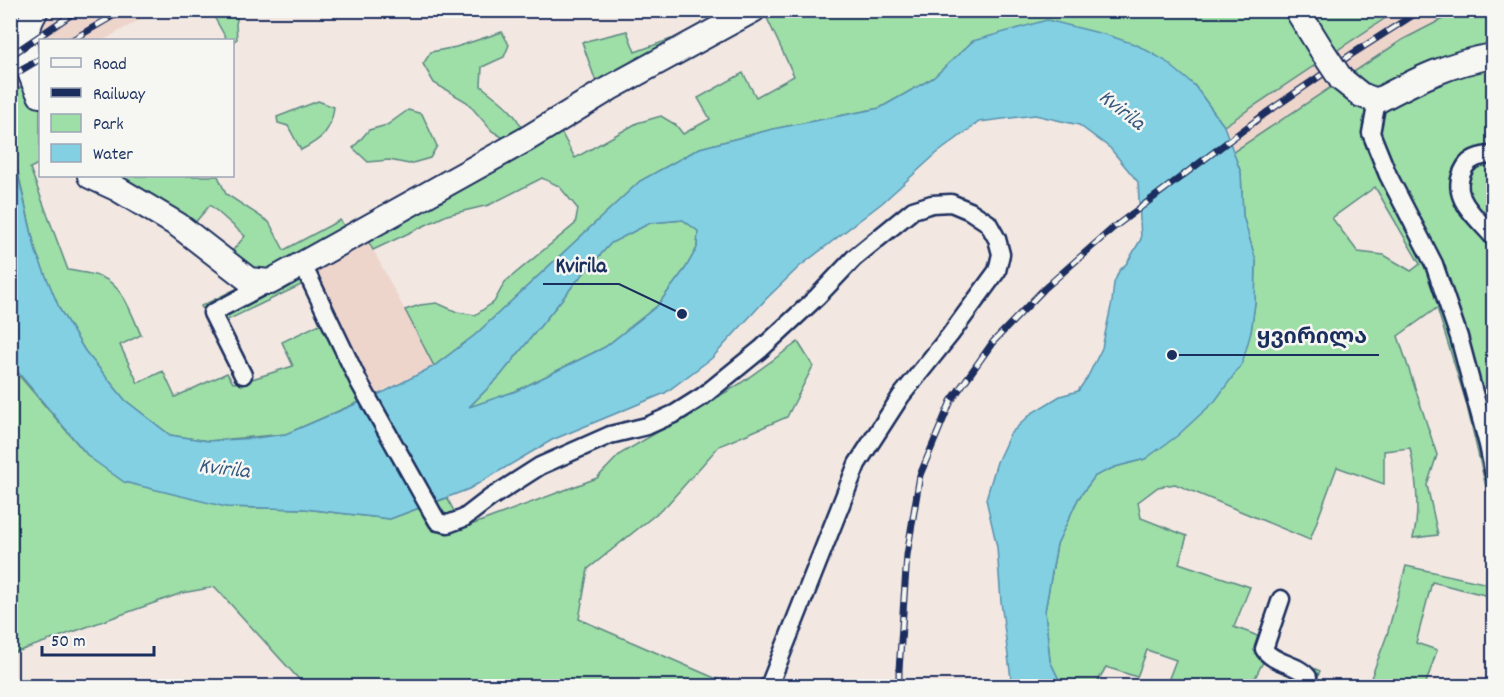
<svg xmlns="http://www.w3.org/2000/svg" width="1504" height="697" viewBox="0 0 1504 697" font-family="Dekko,'Noto Sans Georgian',sans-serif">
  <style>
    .built { fill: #eed5cc }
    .green { fill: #9edea7; stroke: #5c8682; stroke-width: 1.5; fill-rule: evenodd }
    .water { fill: #83d0e2; stroke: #5990ad; stroke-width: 1.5; fill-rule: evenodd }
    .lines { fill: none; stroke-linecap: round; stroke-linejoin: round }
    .street-casing { stroke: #1b2f5e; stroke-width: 21 }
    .secondary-casing { stroke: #1b2f5e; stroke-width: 28 }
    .street { stroke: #f6f6f2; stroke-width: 16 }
    .secondary { stroke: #f6f6f2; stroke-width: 24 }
    .rail-casing { stroke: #1b2f5e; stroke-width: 7 }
    .rail { stroke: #f6f6f2; stroke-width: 4.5; stroke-dasharray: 14; stroke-linecap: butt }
    .secondary-bridge-casing { stroke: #1b2f5e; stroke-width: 28; stroke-linecap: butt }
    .secondary-bridge { stroke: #f6f6f2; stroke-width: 24 }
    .labels { text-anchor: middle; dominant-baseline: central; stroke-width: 5; stroke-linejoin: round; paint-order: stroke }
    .water-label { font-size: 22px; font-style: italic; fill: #35577f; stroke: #f6f6f2 }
    .leader { fill: none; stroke: #1b2f5e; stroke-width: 2 }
    .callout-dot { fill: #1b2f5e; stroke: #f6f6f2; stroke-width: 2 }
    .callout-label { font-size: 22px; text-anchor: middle; font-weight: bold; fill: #1b2f5e; stroke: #f6f6f2; stroke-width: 5; stroke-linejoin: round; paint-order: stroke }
  </style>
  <rect width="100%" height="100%" fill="#f2e7e1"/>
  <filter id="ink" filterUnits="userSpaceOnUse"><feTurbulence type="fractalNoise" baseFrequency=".0167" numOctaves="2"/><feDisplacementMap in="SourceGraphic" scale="12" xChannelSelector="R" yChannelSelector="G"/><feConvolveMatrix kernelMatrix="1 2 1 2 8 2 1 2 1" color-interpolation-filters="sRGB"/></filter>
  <g filter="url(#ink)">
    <g class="built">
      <path d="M58,11H155L104,40H40V77L11,93V43L45,21Z"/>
      <path d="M1396,11H1458L1402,40L1233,152L1224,127Z"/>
      <path d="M367,238L434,366L375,395L312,270Z"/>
    </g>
    <g class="green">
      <path d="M212,11H239L236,24L237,39L233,42L227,40L212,13Z"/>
      <path d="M737,11H1396L1224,126L1194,85L973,41L933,78L880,108L773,129L700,148L640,181L475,335L434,366L405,310L420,305L437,303L457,312L475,315L494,302L505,282L575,224L578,209L559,186L542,178L489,205L447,215L373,250L367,239L312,270L375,395L286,434L208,441L170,435L125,400L85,351L60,310L36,252L11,141L10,93L40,77V163L30,168L68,270C79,272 91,273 101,277C123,285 132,315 141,335L120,345L138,383L163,371L175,397L227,373L233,383L240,382L201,306L242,286L197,248L82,176H218L226,194L269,222L284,250L340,220L345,227L505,139L492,131L467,102L434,83L423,64L431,52L456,47L502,32L509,45L504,57L482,67L481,86C497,99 515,110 522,129L551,113L596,82L582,42L627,31L635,52L671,39L679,42ZM766,16L794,76L756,97L743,73L698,98L710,119L683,134L676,125L661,116L637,123L575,158L560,130ZM210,205L245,236L228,256L193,225ZM305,283L324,322L282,342L293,366L252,379L223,322Z"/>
      <path d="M1458,11H1493L1494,136L1491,138L1494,139V400L1489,401L1494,418L1493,517L1466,402L1437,308L1398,336L1437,455L1427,485L1438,535L1413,538C1421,510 1416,476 1410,448L1384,451V484L1337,467L1310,540L1175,484L1158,487L1138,502L1141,518L1187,536L1179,563L1250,587L1234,627C1249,633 1266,636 1273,651L1320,671L1314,686L1298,675L1264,660L1251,686H1166L1176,660L1147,650L1137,677L1106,667L1095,686H1062L1050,661L1045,611L1057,544L1078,499L1095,476L1115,467L1145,459L1251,332L1255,303L1256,261L1243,216L1241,173L1233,152L1402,40ZM1375,187L1420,264L1411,271L1384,255L1358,252L1332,218Z"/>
      <path d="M318,101L334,107C331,132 322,139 301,150L288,126L278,123L277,117Z"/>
      <path d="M408,110L422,114L437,146L430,158L409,164L389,160L368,162L353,148L369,130L387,125Z"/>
      <path d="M683,220L698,231L697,248L685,269L657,306L605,347L516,391L468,408L500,376L575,283L611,243L650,223Z"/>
      <path d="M798,342L813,366L787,417L719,446L666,506L588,569L579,619L733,686H305L215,587L182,593L11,654L10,365L89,457L226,507L305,509L390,519L447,498L463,528L597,478L620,454L738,385Z"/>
      <path d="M1406,566L1493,585V597L1432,582L1416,643L1437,650L1425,686H1368L1387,635Z"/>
    </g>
    <path class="water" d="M1047,20L1107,35L1137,45L1164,60L1194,85L1224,126L1241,173L1243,216L1256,261L1255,303L1251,332L1242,364L1215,401L1177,436L1145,459L1115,467L1095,476L1078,499L1057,544L1045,611L1050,661L1062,686H1012L1001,602L997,547L986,499L997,462L1010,434L1032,413L1060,396L1078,391L1087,378L1102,348L1112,302L1114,283L1119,271L1127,263L1141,239L1138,182L1110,148L1079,125L1035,115L979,122L936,154L882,203L799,267L767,298L712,358L665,393L552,440L469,489L390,519L305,509L226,507L124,482L89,457L11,364L10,141L36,252L60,310L85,351L125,400L170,435L208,441L256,438L286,434L386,391L434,366L475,335L640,181L700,148L773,129L880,108L933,78L973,41ZM683,220L698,231L697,248L685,269L657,306L605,347L516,391L469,407L500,376L575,283L611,243L650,223Z"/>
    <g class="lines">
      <g class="street-casing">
        <g id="street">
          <path d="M1377,101L1371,133L1388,175L1434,264L1459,337L1488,445L1494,474"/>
          <path d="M1494,155C1483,155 1471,157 1465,167C1447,197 1476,216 1494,238"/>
          <path d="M303,265L359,382L432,512L438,522L448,524L464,518L490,498L540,466L610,435L647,426L676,413L703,396L761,349L817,297L854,258L913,210L932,204L951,203L970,211L988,223L997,239L1001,254L997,271L950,335L901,396L857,464L769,686"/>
          <path d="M243,375L212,313L269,283"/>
          <path d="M1281,599L1264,649C1273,664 1297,663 1308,677V686"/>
        </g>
      </g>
      <g class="secondary-casing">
        <g id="secondary">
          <path d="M36,10C18,40 25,66 40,95"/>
          <path d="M1297,10L1323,52"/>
          <path d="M1341,79L1361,95L1377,101C1414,81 1452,62 1494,56"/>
          <path d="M90,176L116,188L178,225L249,280L270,282L525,140L610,88L753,10"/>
        </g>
      </g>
      <use href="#street" class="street"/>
      <use href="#secondary" class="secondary"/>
      <g class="rail-casing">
        <g id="rail">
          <path d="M72,40L123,10"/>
          <path d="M10,56L78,10"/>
          <path d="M10,77L40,59"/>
          <path d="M899,686V670L907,555L920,475L951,401L993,342L1044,289L1113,228L1266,113L1352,54L1421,10"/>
        </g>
      </g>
      <use href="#rail" class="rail"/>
      <g class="secondary-bridge-casing">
        <path id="secondary-bridge" d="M1323,52L1341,79"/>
      </g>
      <use href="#secondary-bridge" class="secondary-bridge"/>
    </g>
  </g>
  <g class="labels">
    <g class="water-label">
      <text transform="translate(1121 111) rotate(38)">Kvirila</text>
      <text transform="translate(224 470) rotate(7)">Kvirila</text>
    </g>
  </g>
  <path class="leader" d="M682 314L619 284H543M1172 355L1245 355H1379"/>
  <g class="callout-dot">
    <circle cx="682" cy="314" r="6"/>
    <circle cx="1172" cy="355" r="6"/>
  </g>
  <g class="callout-label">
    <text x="581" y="272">Kvirila</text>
    <text x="1312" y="343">ყვირილა</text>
  </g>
  <rect width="1504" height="697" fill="none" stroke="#f6f6f2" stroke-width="36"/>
  <rect x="18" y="18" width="1468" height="661" fill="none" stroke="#1b2f5e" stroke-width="2" filter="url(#ink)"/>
  <rect x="39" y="39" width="195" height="138" fill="#f6f6f2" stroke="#9ea6b7" stroke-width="1.5"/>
  <rect x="51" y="58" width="30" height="9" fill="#f6f6f2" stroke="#9ea6b7" stroke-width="1.5"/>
  <text x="93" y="69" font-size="18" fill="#1b2f5e">Road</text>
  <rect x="51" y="88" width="30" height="9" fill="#1b2f5e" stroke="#9ea6b7" stroke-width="1.5"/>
  <text x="93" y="99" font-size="18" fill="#1b2f5e">Railway</text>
  <rect x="51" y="114" width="30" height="18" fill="#9edea7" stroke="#9ea6b7" stroke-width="1.5"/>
  <text x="93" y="129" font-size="18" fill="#1b2f5e">Park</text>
  <rect x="51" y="144" width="30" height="18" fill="#83d0e2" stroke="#9ea6b7" stroke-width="1.5"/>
  <text x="93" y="159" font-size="18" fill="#1b2f5e">Water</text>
  <path d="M42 646v9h112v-9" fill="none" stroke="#1b2f5e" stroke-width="3"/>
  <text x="51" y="646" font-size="18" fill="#1b2f5e" stroke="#f6f6f2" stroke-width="4.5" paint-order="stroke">50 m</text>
</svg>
